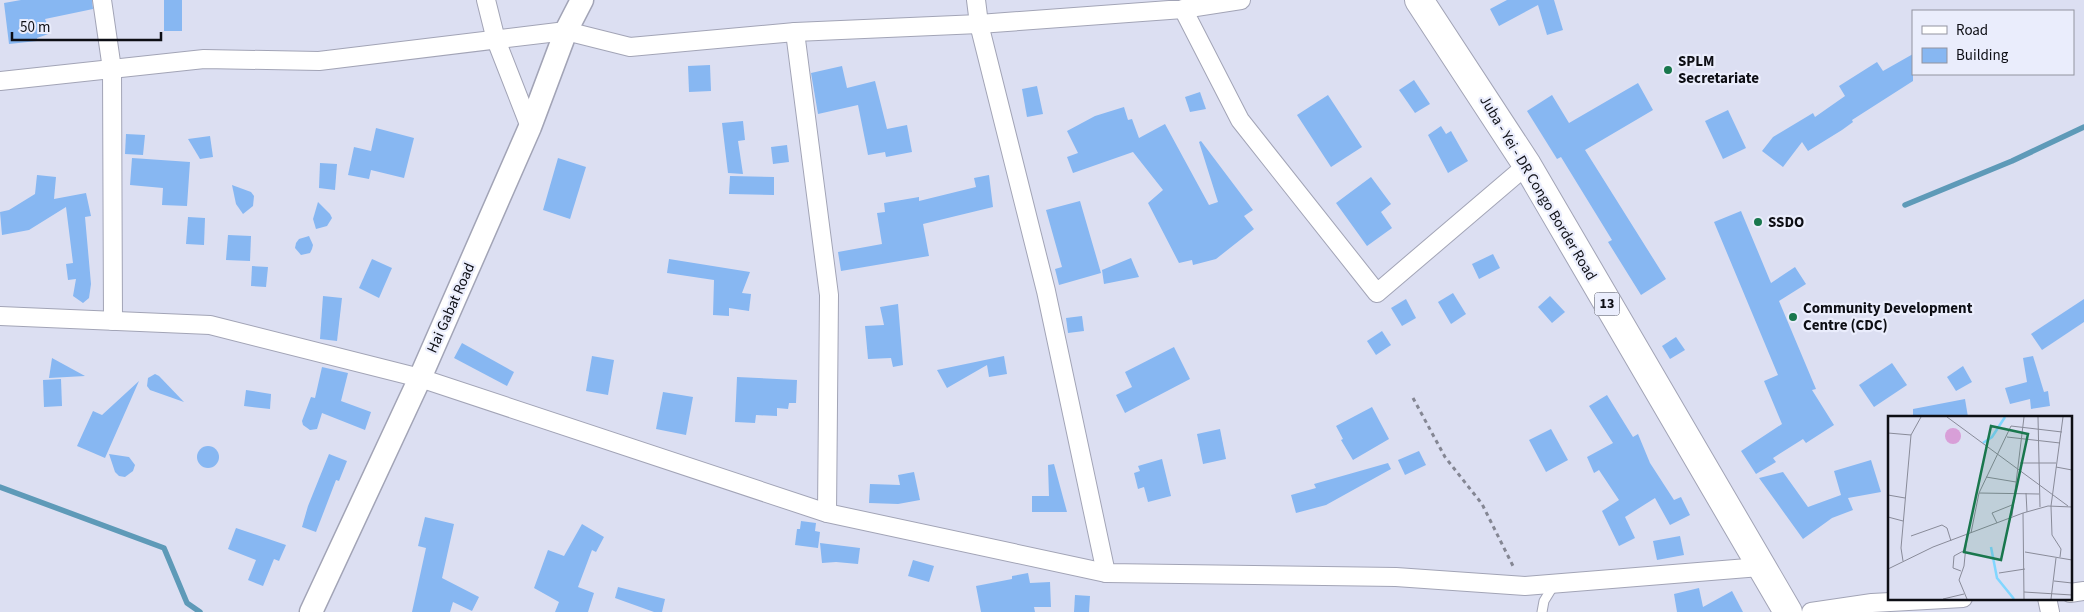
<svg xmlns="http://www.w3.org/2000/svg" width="2084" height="612" viewBox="0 0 2084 612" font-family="'Source Sans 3',sans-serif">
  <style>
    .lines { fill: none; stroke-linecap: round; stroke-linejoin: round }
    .stream { stroke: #5e9ab8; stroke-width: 5.5 }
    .building { fill: #87b7f2 }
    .service-casing { stroke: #a2a4b6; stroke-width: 11 }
    .minor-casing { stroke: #a2a4b6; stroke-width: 20 }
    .tertiary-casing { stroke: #a2a4b6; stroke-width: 25 }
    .primary-casing { stroke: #a2a4b6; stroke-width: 30 }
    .path { stroke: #848693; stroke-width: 3; stroke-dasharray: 4 4; stroke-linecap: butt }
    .service { stroke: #fff; stroke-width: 9 }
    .minor { stroke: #fff; stroke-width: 18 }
    .tertiary { stroke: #fff; stroke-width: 22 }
    .primary { stroke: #fff; stroke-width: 28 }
    .poi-dot { fill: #19774d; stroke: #eaedfc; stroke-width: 2 }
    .labels { text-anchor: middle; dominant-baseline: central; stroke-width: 4.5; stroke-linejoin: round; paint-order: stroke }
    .shield { fill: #eaedfc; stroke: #4f515a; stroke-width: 1 }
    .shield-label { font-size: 14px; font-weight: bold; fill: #0d0e14 }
    .poi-label { font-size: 15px; font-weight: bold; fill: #0d0e14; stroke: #eaedfc; text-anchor: start }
    .street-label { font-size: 15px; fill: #0d0e14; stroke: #eaedfc }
    .inset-river { fill: none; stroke: #81d6ff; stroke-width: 2.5 }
    .inset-road { fill: none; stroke: #898b99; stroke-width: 1 }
    .view { fill: #19774d; fill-opacity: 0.15; stroke: #19774d; stroke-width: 2.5 }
    .inset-edge { fill: none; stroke: #0d0e14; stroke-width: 2.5 }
  </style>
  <rect width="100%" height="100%" fill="#dcdff2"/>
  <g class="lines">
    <g class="stream">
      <path d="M1905,205L2012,161L2084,127"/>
      <path d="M0,487L164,548L187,603L200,612"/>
    </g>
  </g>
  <g class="building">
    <path d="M21,0H92L93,9L45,19L51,33L37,38V41L9,44L4,3Z"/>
    <rect x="164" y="0" width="18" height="31"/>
    <path d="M1507,0H1554L1563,30L1547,35L1538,5L1499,26L1490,9Z"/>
    <path d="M1913,54V81L1852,120L1853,122L1842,130L1808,151L1802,142L1783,167L1762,151L1773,137L1813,113L1815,117L1845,96L1839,86L1877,62L1883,71Z"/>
    <path d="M710,65L711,91L689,92L688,66Z"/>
    <path d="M842,66L847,88L875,81L887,129L907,125L912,152L886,157L885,152L868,155L858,105L818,114L811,73Z"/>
    <path d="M1414,80L1430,104L1415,113L1399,90Z"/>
    <path d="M1638,83L1653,110L1585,150L1666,279L1641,295L1608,242L1612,240L1561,157L1557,159L1527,111L1552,95L1569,123Z"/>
    <path d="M1037,86L1043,114L1027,117L1022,89Z"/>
    <path d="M1200,92L1206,109L1190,112L1185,97Z"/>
    <path d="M1328,95L1362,147L1331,167L1297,115Z"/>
    <path d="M1124,107L1128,120L1132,119L1139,138L1165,124L1209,205L1218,202L1199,142L1201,141L1253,210L1244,216L1254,229L1216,259L1193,265L1192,260L1179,263L1148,203L1163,190L1133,152L1073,173L1067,157L1078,153L1067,131L1095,116Z"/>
    <path d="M1728,110L1746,148L1723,159L1705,121Z"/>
    <path d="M743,121L745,140L738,141L743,174L728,173L722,123Z"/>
    <path d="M1441,126L1446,134L1451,131L1468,161L1448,173L1428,135Z"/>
    <path d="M376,128L414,138L404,178L371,170L369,179L348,175L354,147L371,151Z"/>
    <path d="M126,134L145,135L143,155L125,154Z"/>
    <path d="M210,136L213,157L200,159L188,139Z"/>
    <path d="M787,145L789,162L773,164L771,147Z"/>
    <path d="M132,158L190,162L187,206L162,205L163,188L130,185Z"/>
    <path d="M558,158L586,167L570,219L543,210Z"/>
    <path d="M320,163L337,164L335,190L319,188Z"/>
    <path d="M37,175L56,177L54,199L86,193L91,216L85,217L91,284L89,298L83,303L73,296L76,279L68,280L66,264L73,263L66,207L29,230L2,235L0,212L9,210L35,194Z"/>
    <path d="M989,175L993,207L923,224L929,256L841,271L838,252L882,244L877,213L885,212L884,203L919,197V201L976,187L974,178Z"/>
    <path d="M730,176L774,177V195L729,194Z"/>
    <path d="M1371,177L1391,204L1381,212L1392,228L1367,246L1336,203Z"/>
    <path d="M232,185L251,192L254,196L253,206L243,214L236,204Z"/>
    <path d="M1080,201L1101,273L1059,285L1055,269L1062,267L1046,210Z"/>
    <path d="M318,202L330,214L332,218L327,226L316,229L313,219Z"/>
    <path d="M1741,211L1771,283L1795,267L1806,284L1779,301L1816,389L1812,390L1834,425L1806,443L1803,439L1773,458L1776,462L1756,474L1741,451L1782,424L1764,381L1778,375L1714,222Z"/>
    <path d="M188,217L205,218L204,245L186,244Z"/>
    <path d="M228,235L251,236L250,261L226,260Z"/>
    <path d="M309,236L313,245L312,249L310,253L301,255L295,248L296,243L299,239Z"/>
    <path d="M1493,254L1500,268L1479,279L1472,264Z"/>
    <path d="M1131,258L1139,277L1104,284L1102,270Z"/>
    <path d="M372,259L392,268L379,298L359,288Z"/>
    <path d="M669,259L750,272L742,293L751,294L749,311L729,308V316L713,315L714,280L667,273Z"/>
    <path d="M252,266L268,267L266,287L251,286Z"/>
    <path d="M1453,293L1466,314L1451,324L1438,302Z"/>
    <path d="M323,296L342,298L337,341L320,339Z"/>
    <path d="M1550,296L1565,312L1552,323L1538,307Z"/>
    <path d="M1406,299L1416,318L1402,326L1391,308Z"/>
    <path d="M2084,299V322L2042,350L2031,334Z"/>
    <path d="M898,304L903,365L893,367L891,358L868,359L865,326L884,325L880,307Z"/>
    <path d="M1082,316L1084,331L1068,333L1066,318Z"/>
    <path d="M1382,331L1391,345L1376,355L1367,341Z"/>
    <path d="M1676,337L1685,350L1670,359L1662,346Z"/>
    <path d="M462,343L514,372L507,386L454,358Z"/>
    <path d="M1174,347L1190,379L1125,413L1116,395L1132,387L1125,372Z"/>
    <path d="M592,356L614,360L608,395L586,391Z"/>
    <path d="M1004,356L1007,374L989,377L987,365L947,388L937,370Z"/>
    <path d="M2033,356L2044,392L2048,391L2050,406L2031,409L2030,399L2010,404L2005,388L2027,382L2023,358Z"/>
    <path d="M52,358L85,376L49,378Z"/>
    <path d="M1892,363L1907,385L1874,407L1859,385Z"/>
    <path d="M1963,366L1972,382L1956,391L1947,377Z"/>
    <path d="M322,367L348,373L341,401L371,412L365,430L322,413L317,429L310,430L303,425L302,421L311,397L315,398Z"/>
    <path d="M155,374L159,376L184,402L150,390L147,386L148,378Z"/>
    <path d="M737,377L797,380L796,403H789L788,409L777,408V416L756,415L755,423L735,422Z"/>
    <path d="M61,379L62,406L44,407L43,380Z"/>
    <path d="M139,381L105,458L77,446L93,411L102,415Z"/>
    <path d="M246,390L271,394L270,409L244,406Z"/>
    <path d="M663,392L693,397L686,435L656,429Z"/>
    <path d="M1607,395L1633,437L1638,434L1650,463L1674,500L1681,497L1690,515L1670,525L1655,498L1625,517L1635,538L1619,546L1602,511L1619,500L1599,470L1594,473L1587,457L1613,443L1589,406Z"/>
    <path d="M1965,399L1968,417H1913V409Z"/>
    <path d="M1372,407L1389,439L1353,460L1341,440L1343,439L1336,426Z"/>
    <path d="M1220,429L1226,459L1203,464L1197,434Z"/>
    <path d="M1551,429L1568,460L1546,472L1529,440Z"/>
    <circle cx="208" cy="457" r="11"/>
    <path d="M1419,451L1426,465L1405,475L1398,460Z"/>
    <path d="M109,454L129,457L135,465L133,471L125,477L119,476L115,472Z"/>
    <path d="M329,454L347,461L339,481L336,480L316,532L302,527L308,506Z"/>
    <path d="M1162,459L1171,496L1148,502L1144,487L1138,489L1134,473L1140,471L1138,466Z"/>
    <path d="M1871,460L1881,492L1848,498L1853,510L1832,518L1803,539L1759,478L1783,472L1808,507L1841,495L1834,471Z"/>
    <path d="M1388,463L1391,469L1326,505L1296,513L1291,495L1316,488L1314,484Z"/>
    <path d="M1054,464L1067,512H1032V496H1049L1048,465Z"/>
    <path d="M914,472L920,500L898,504L869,503L870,484L900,485L898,475Z"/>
    <path d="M425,517L454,524L442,578L479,597L472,611L453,602L450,612H412L426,548L418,546Z"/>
    <path d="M801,521L816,523L815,531L820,532L818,548L795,545L797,529H800Z"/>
    <path d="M582,524L604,537L596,552L592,550L578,587L594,593L588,612H555L559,602L534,588L548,550L564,556Z"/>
    <path d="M236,528L286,545L279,561L274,559L263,586L248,580L256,560L228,549Z"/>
    <path d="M1680,536L1684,555L1657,560L1653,541Z"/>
    <path d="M820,543L860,548L858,564L836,562L822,563Z"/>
    <path d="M913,560L934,566L929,582L908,576Z"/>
    <path d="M1028,573L1030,583L1050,582L1051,607H1034L1035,612H981L976,586L1012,579V576Z"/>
    <path d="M618,587L665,599L662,612H654L615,598Z"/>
    <path d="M1699,588L1703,607L1732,591L1743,612H1677L1674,594Z"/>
    <path d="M1075,595L1090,596L1089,612H1074Z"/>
  </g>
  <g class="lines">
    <g class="service-casing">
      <path id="service" d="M1542,612L1544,601L1555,583"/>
    </g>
    <g class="minor-casing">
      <g id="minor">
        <path d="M102,0L112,69L113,321"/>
        <path d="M486,0L496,40L530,127"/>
        <path d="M976,0L979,24L1046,291L1106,573"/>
        <path d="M1183,9L1240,120L1377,293L1527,165"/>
        <path d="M795,32L829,295L827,513"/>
        <path d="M0,81L204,59L319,61L566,31L630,47L795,32L979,24L1183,9L1241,0"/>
        <path d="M0,316L210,325L420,378L827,513L1106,573L1396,577L1525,586L1760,567"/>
        <path d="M2070,593L2084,591"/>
        <path d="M2047,598L2050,612"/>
        <path d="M1811,612L1872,603L1963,598"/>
      </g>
    </g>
    <g class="tertiary-casing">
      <path id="tertiary" d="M311,612L420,378L530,127L566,31L582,0"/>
    </g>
    <g class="primary-casing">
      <path id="primary" d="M1419,0L1527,165L1788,612"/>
    </g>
    <path class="path" d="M1413,398L1445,457L1482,504L1513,566"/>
    <use href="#service" class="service"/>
    <use href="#minor" class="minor"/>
    <use href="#tertiary" class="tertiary"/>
    <use href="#primary" class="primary"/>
  </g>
  <g class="poi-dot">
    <circle cx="1668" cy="70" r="5"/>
    <circle cx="1758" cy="222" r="5"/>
    <circle cx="1793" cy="317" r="5"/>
  </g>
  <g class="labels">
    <rect class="shield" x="1594.5" y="292.5" width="25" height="23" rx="4"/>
    <g class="shield-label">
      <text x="1607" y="304">13</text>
    </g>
    <g class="poi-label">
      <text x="1678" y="61">SPLM<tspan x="1678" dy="17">Secretariate</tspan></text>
      <text x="1768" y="222">SSDO</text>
      <text x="1803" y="308">Community Development<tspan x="1803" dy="17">Centre (CDC)</tspan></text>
    </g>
    <g class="street-label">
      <text transform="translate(1538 188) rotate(59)">Juba - Yei - DR Congo Border Road</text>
      <text transform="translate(451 308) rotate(-66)">Hai Gabat Road</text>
    </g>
  </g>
  <g transform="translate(1888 416)">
    <rect width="184" height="184" fill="#dcdff2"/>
    <path d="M57 20a8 8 0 1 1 16 0a8 8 0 1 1-16 0Z" fill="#d89fd8"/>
    <path class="inset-river" d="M95,27L104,21L117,1M103,131L109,162L126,183"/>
    <path class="inset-road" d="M59,1L180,90M150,1L152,91M0,17L23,19M119,21L172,27M132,47H168M168,51L184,54M98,61L128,66M91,77L151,78M138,77L139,96M0,79L17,82M135,97L136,183M124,100L136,1M0,101L15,105M109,107L104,97L124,89M83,117L91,77L123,10L174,16M23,120L54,109L59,112L63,125M137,136L184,144M172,141L173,133L164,119L163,90L175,1M15,145L13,132L23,19L33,1M0,153L45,131L135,97L160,90L184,91M73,155L65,152L66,140L77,134M111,157L137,153M166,165L184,167M136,176L184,179M55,183L76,178M79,183L71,164L76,150L79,119M163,183L168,142"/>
    <path class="view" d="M103,10L140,18L113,144L76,136Z"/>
    <rect width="184" height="184" class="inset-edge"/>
  </g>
  <rect x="1912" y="10" width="162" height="65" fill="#eaedfc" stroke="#92949f"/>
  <rect x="1922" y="26" width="25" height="8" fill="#ffffff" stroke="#92949f"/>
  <text x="1956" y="35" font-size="15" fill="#0d0e14">Road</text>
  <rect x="1922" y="48" width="25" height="15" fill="#87b7f2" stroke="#92949f"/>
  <text x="1956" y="60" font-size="15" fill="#0d0e14">Building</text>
  <path d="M12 32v8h149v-8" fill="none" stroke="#0d0e14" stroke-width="2.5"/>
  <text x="20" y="32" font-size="15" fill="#0d0e14" stroke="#eaedfc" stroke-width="4" paint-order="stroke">50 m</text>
</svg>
